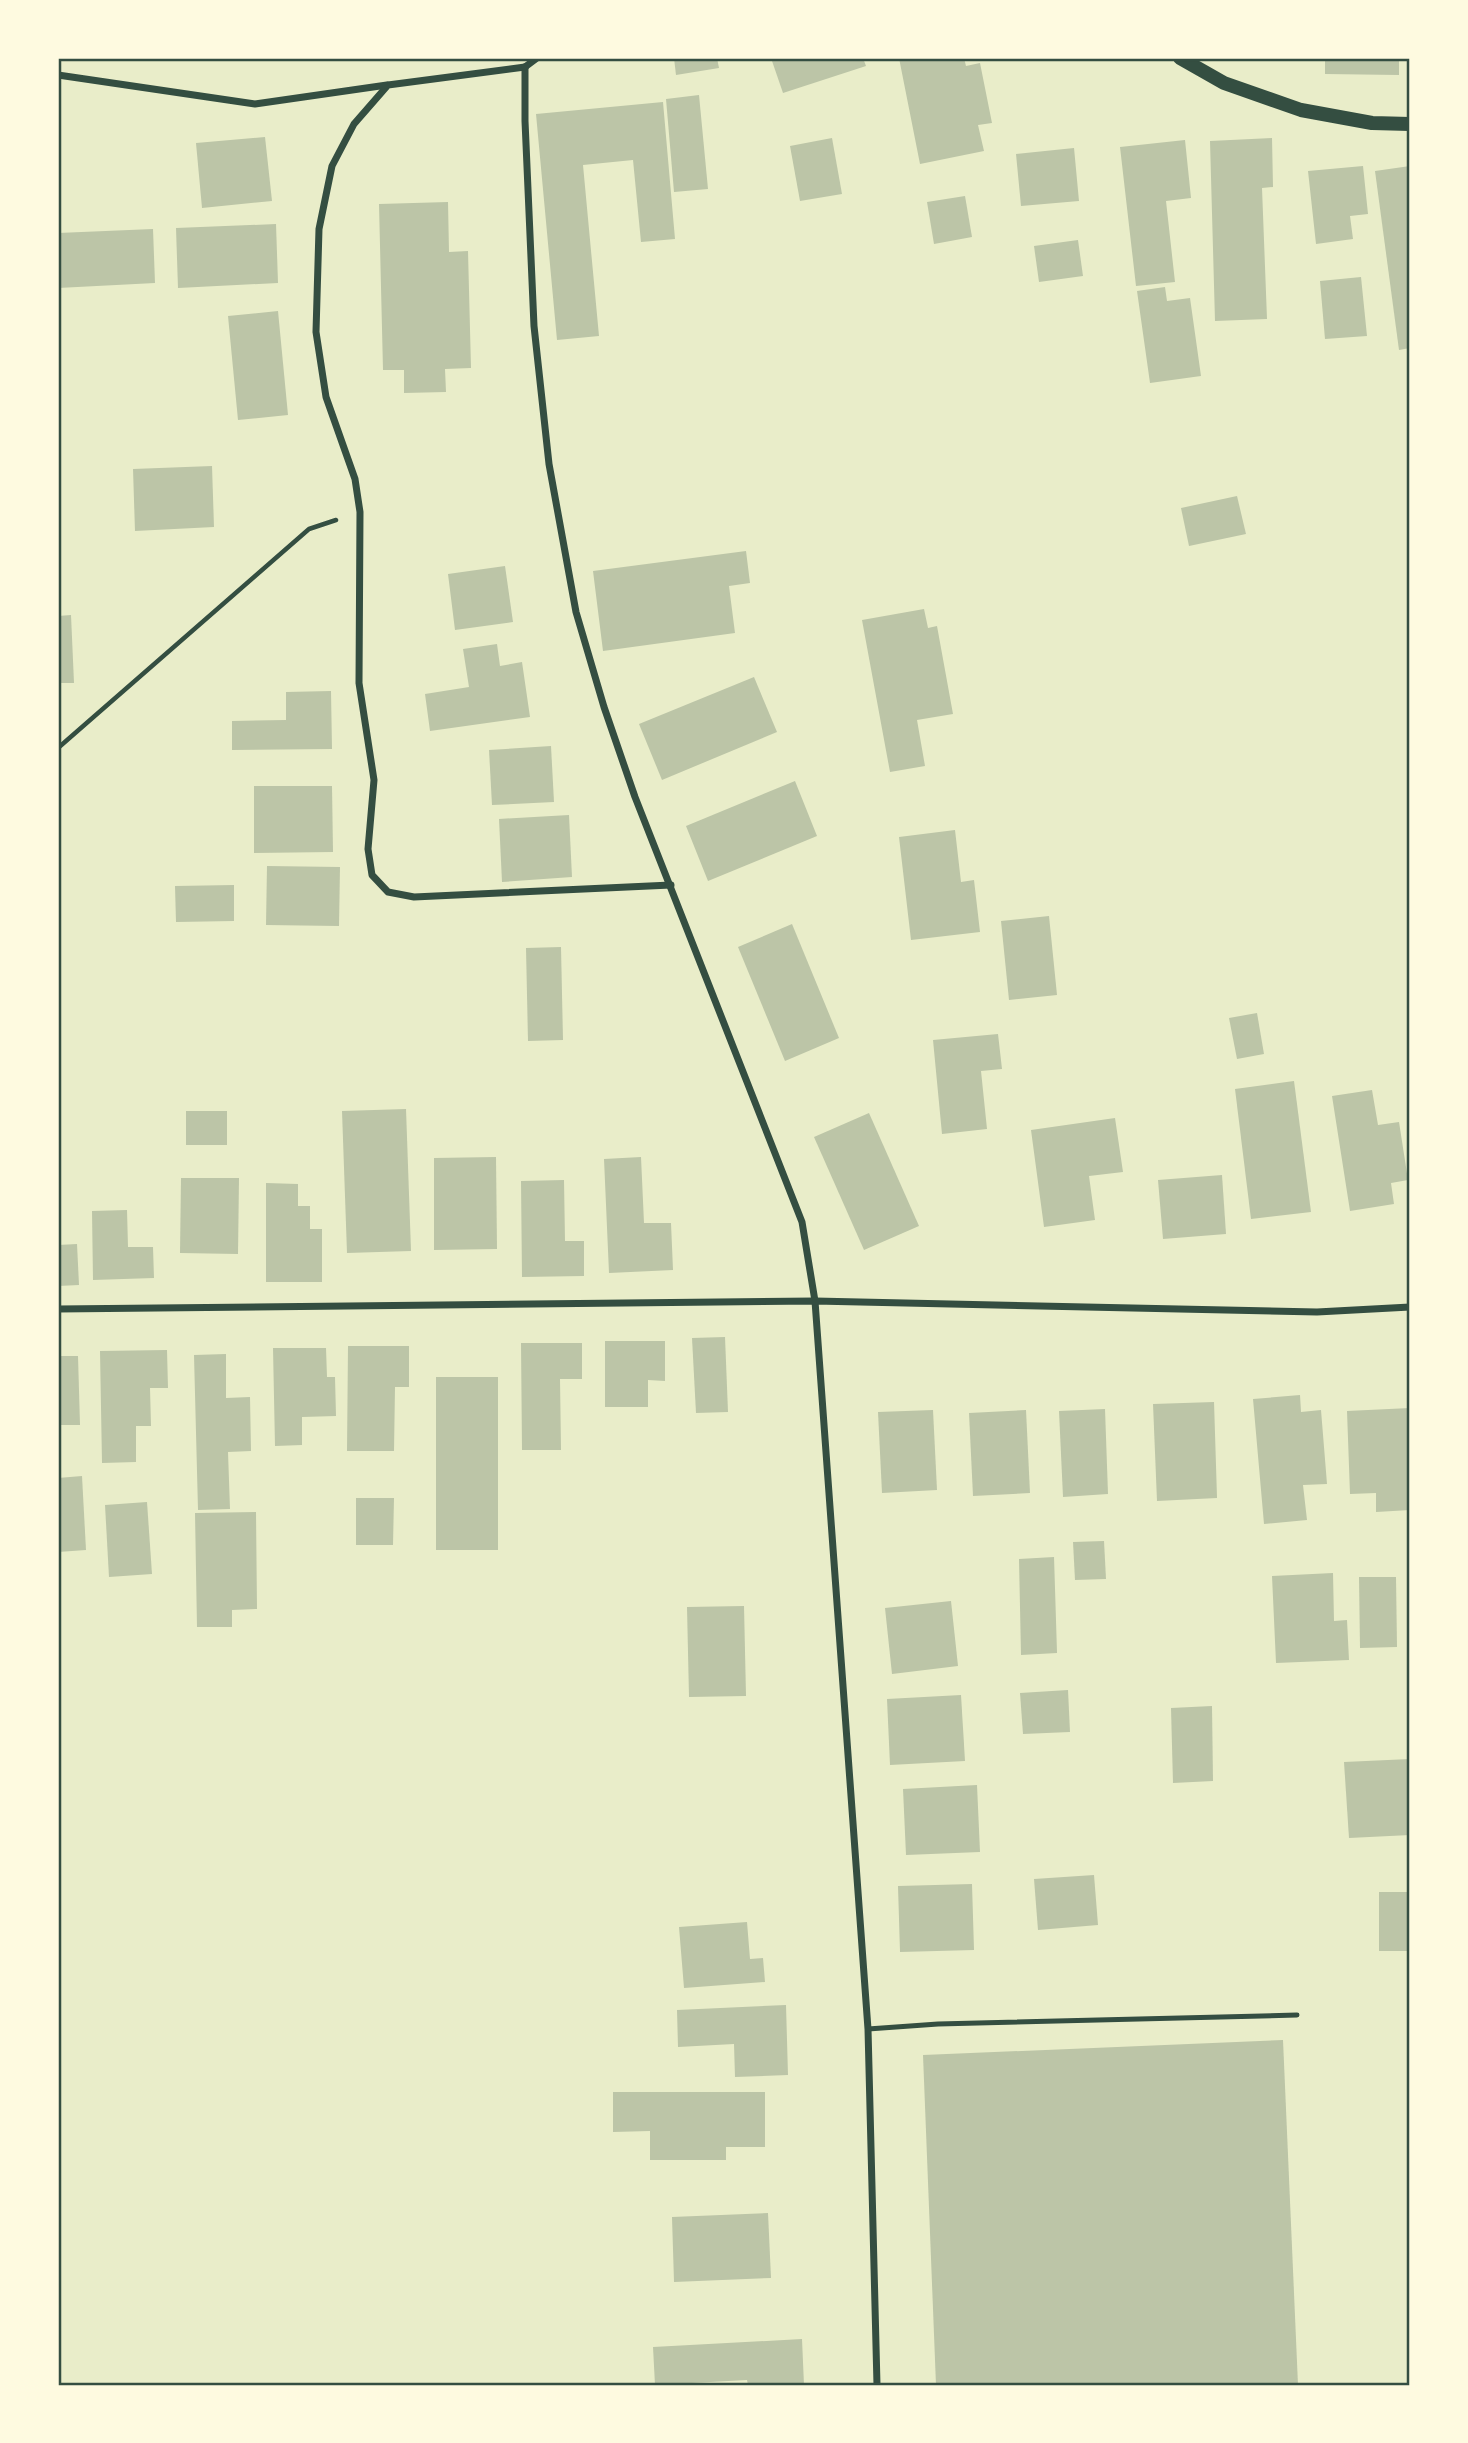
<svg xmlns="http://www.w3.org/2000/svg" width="1468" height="2443" viewBox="0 0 1468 2443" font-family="'Public Sans',sans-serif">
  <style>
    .building { fill: #bcc5a7 }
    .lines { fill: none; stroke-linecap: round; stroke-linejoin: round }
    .path { stroke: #344e41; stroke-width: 4.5 }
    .service { stroke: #344e41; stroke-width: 5 }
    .minor { stroke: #344e41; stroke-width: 7 }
    .secondary { stroke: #344e41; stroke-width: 14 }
    .neatline { fill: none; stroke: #344e41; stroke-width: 2.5 }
  </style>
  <rect width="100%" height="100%" fill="#e9edc9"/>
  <g class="building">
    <path d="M674,58H717L719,68L676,75Z"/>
    <path d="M771,58H863L866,66L783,93Z"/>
    <path d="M899,58H964L966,66L980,63L992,123L978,125L984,151L920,164Z"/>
    <path d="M1325,58H1399V75L1325,74Z"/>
    <path d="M699,95L708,189L674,192L666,99Z"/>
    <path d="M663,102L675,239L641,242L633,160L583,165L599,336L557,340L536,114Z"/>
    <path d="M265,137L272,201L202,208L196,143Z"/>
    <path d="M832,138L842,194L800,201L790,146Z"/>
    <path d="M1272,138L1273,187L1262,188L1267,319L1215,321L1210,141Z"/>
    <path d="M1185,140L1191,198L1166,201L1175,282L1136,286L1120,147Z"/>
    <path d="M1074,148L1079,201L1021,206L1016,154Z"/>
    <path d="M1363,166L1368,214L1350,216L1353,239L1316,244L1308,171Z"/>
    <path d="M1410,166V348L1399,350L1375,171Z"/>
    <path d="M965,196L972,237L934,244L927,202Z"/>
    <path d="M448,202L449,252L468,251L471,368L445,369L446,392L404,393V370H383L379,204Z"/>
    <path d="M276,224L278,283L178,288L176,228Z"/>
    <path d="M153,229L155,283L58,288V233Z"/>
    <path d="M1078,240L1083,276L1039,282L1034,246Z"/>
    <path d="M1361,277L1367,336L1325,339L1320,281Z"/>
    <path d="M1165,287L1167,301L1190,298L1201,376L1150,383L1137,291Z"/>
    <path d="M278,311L288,415L238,420L228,316Z"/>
    <path d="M212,466L214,527L135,531L133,469Z"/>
    <path d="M1237,496L1246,534L1189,546L1181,508Z"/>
    <path d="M746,551L750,583L729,586L735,633L603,651L593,571Z"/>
    <path d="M505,566L513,622L455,630L448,574Z"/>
    <path d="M924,609L928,628L937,626L953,714L917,720L925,766L890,772L862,620Z"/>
    <path d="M71,615L74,683H58V616Z"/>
    <path d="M497,644L500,666L522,662L530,717L430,731L425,694L469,687L463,649Z"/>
    <path d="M754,677L777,732L662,780L639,724Z"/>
    <path d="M331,691L332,749L232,750V721L286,720V692Z"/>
    <path d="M551,746L554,802L492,805L489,750Z"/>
    <path d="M795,781L817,836L708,881L686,826Z"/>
    <path d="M254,786H332L333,852L254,853Z"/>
    <path d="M569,815L572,877L502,882L499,819Z"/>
    <path d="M955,830L961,882L974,880L980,932L911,940L899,837Z"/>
    <path d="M267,866L340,867L339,926L266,925Z"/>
    <path d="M234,885V921L176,922L175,886Z"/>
    <path d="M1049,916L1057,995L1009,1000L1001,921Z"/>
    <path d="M792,924L839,1038L785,1061L738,947Z"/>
    <path d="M561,947L563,1040L528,1041L526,948Z"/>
    <path d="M1257,1013L1264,1054L1237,1059L1229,1018Z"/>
    <path d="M998,1034L1002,1069L981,1071L987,1129L942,1134L933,1040Z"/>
    <path d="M1294,1081L1311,1212L1251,1219L1235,1089Z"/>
    <path d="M1372,1090L1378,1125L1399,1122L1408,1180L1391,1183L1394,1204L1350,1211L1332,1096Z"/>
    <path d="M406,1109L411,1251L347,1253L342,1111Z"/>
    <rect x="186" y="1111" width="41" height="34"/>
    <path d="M869,1113L919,1226L864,1250L814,1137Z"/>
    <path d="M1115,1118L1123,1172L1089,1176L1095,1220L1044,1227L1031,1130Z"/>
    <path d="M496,1157L497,1249L434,1250V1158Z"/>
    <path d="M641,1157L644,1223H671L673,1270L609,1273L604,1159Z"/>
    <path d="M1222,1175L1226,1234L1163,1239L1158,1180Z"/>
    <path d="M181,1178H239L238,1254L180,1253Z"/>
    <path d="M564,1180L565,1241H584V1276L522,1277L521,1181Z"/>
    <path d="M266,1183L298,1184V1206H310V1229H322V1282H266Z"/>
    <path d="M127,1210L128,1247H153L154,1278L93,1280L92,1211Z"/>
    <path d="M77,1244L79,1285L58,1286V1245Z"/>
    <path d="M725,1337L728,1412L696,1413L692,1338Z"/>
    <path d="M605,1341H665V1381L648,1380V1407H605Z"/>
    <path d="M521,1343H582V1379H560L561,1450H522Z"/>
    <path d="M348,1346H409V1387H395L394,1451H347Z"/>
    <path d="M273,1348H326L327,1377H335L336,1416L302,1417V1445L275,1446Z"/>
    <path d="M167,1350L168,1388H150L151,1426H136V1462L102,1463L100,1351Z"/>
    <path d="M226,1354V1398L250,1397L251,1451L228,1452L230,1509L198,1510L194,1355Z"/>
    <path d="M58,1356H78L80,1425H58Z"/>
    <rect x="436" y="1377" width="62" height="173"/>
    <path d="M1300,1395L1301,1412L1321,1410L1327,1484L1303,1485L1307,1520L1264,1524L1253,1399Z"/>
    <path d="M1214,1402L1217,1498L1157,1501L1153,1404Z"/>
    <path d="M1410,1408V1510L1376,1512V1493L1350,1494L1347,1411Z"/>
    <path d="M1105,1409L1108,1494L1063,1497L1059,1411Z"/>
    <path d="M933,1410L937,1490L882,1493L878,1412Z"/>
    <path d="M1026,1410L1030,1493L973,1496L969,1413Z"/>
    <path d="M82,1476L86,1550L58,1552V1478Z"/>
    <path d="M356,1498H394L393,1545H356Z"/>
    <path d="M147,1502L152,1574L109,1577L105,1505Z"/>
    <path d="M256,1512L257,1609L232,1610V1627H197L195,1513Z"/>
    <path d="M1104,1541L1106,1579L1075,1580L1073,1542Z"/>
    <path d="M1054,1557L1057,1653L1021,1655L1019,1559Z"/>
    <path d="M1333,1573L1334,1621L1347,1620L1349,1660L1276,1663L1272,1576Z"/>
    <path d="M1359,1577H1396L1397,1647L1360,1648Z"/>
    <path d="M951,1601L958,1666L892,1674L885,1608Z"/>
    <path d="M744,1606L746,1696L689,1697L687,1607Z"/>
    <path d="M1068,1690L1070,1732L1023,1734L1020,1693Z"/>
    <path d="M961,1695L965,1761L890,1765L887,1699Z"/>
    <path d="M1212,1706L1213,1781L1173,1783L1171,1708Z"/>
    <path d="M1410,1759V1835L1349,1838L1344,1762Z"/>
    <path d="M977,1785L980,1852L906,1855L903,1789Z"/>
    <path d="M1094,1875L1098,1925L1038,1930L1034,1879Z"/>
    <path d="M972,1884L974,1950L900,1952L898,1886Z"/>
    <rect x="1379" y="1892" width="31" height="59"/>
    <path d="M747,1922L750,1959L763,1958L765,1982L684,1988L679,1927Z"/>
    <path d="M786,2005L788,2075L735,2077L734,2044L678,2047L677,2010Z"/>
    <path d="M1283,2040L1298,2385H936L923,2055Z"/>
    <path d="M613,2092H765V2147H726V2160H650V2131L613,2132Z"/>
    <path d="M768,2213L771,2278L674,2282L672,2217Z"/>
    <path d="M802,2339L804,2385H748L747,2380L655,2385L653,2347Z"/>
  </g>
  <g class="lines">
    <path class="path" d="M58,748L309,529L336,520"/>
    <path class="service" d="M868,2029L938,2024L1297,2015"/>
    <g class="minor">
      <path d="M525,67V121L534,326L549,464L576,612L604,707L635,797L802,1222L815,1301L868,2029L877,2385"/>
      <path d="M525,67L388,85L354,124L332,166L319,229L316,332L326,397L355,479L360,512L359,683L374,780L368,849L372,875L388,892L414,897L671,885"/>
      <path d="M525,67L537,58"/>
      <path d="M58,75L255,104L387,85"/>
      <path d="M58,1309L815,1301L1317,1312L1410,1307"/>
    </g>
    <path class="secondary" d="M1180,58L1224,83L1301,110L1372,123L1410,124"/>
  </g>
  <rect width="1468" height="2443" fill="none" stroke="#fefae0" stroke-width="119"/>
  <rect x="60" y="60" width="1348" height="2324" class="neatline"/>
</svg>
